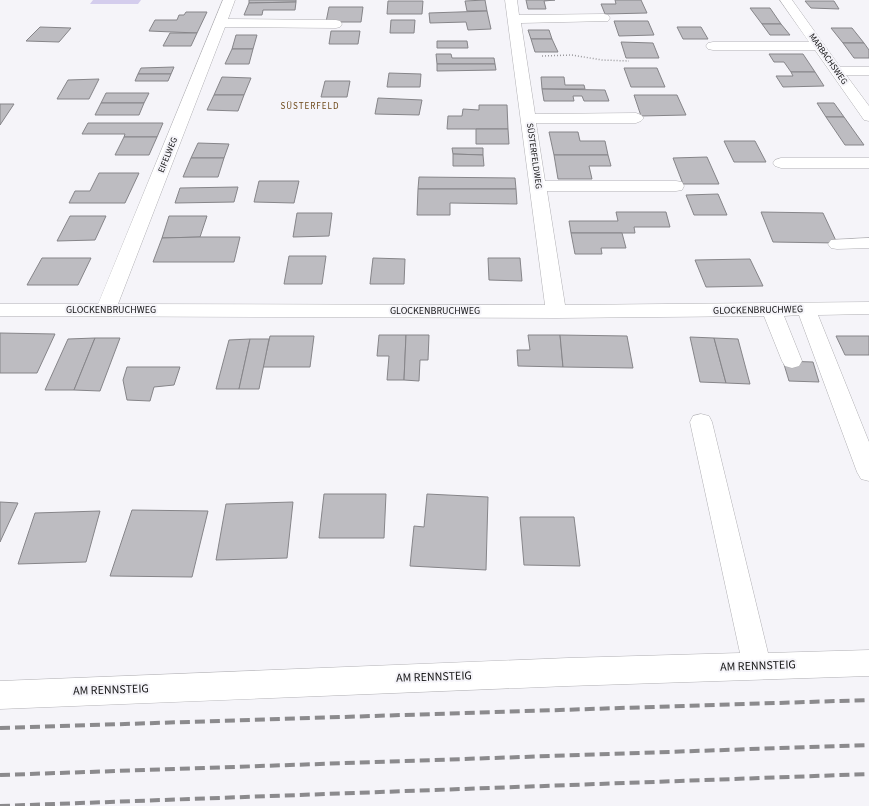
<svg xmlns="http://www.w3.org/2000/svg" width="869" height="806" viewBox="0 0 869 806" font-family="'Source Sans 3',sans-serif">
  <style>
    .green { fill: #d4cded }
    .building { fill: #bdbcc1; stroke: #868589 }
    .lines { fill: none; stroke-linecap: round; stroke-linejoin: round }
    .minor-casing { stroke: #b1b0b4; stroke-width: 1 }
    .path { stroke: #9a999d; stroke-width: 1.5; stroke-dasharray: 1 2; stroke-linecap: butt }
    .minor { fill: #fff; fill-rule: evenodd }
    .rail { stroke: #8b8a8d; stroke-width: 4; stroke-dasharray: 10 5; stroke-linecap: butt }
    .labels { text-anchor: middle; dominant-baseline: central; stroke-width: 4; stroke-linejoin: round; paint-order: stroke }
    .far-street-label { font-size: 9px; fill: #131314; stroke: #f5f4f9 }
    .far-neighbourhood-label { font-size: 9px; letter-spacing: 1px; fill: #6d4818; stroke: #f5f4f9 }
    .street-label { font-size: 10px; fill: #131314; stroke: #f5f4f9 }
    .near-street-label { font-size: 12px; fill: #131314; stroke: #f5f4f9 }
  </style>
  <rect width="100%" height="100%" fill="#f5f4f9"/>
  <path class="green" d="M93,0H141L138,4H90Z"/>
  <g class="building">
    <path d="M249,0H296V2L249,3Z"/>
    <path d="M485,0L487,11H467L465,1Z"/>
    <path d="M526,0H555L544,1L546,9H528Z"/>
    <path d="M615,0H641L647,13L605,14L601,4H616Z"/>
    <path d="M388,1H423L422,14H387Z"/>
    <path d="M805,1H834L839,9L811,8Z"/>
    <path d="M296,2L295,10H263L262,15H244L249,3Z"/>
    <path d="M329,7H363L361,22H326Z"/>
    <path d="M750,8H770L781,24H762Z"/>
    <path d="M487,11L491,29L468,30L466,22L430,23L429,13Z"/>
    <path d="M186,12H207L197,33L149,31L155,20H177L179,15H184Z"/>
    <path d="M391,20H415L414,33H390Z"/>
    <path d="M614,21H648L654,35L619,36Z"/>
    <path d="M762,24H781L790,35H770Z"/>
    <path d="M40,27L71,28L59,42L26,41Z"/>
    <path d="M677,27H701L708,39H683Z"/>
    <path d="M831,28H852L864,43H843Z"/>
    <path d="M528,30H549L552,39H531Z"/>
    <path d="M331,31H360L358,44H329Z"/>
    <path d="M170,33H197L191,46H163Z"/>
    <path d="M236,35H257L253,49H232Z"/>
    <path d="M531,39H552L558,52H535Z"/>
    <path d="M437,41H467L468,48H437Z"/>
    <path d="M621,42L653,43L659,58H626Z"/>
    <path d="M843,43H864L869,50V58H854Z"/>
    <path d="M232,49H253L249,64H225Z"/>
    <path d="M436,54H451L452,58H494L495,64H437Z"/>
    <path d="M769,54H803L815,72H791L784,62H774Z"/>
    <path d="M437,64H495L496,70L437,71Z"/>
    <path d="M174,67L171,74H138L141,68Z"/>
    <path d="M624,68H657L665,87H631Z"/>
    <path d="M791,72H815L824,86L783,87L776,76H793Z"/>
    <path d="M389,73L421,74L420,87H387Z"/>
    <path d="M138,74H171L168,81H135Z"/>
    <path d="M222,77L251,78L244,95H214Z"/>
    <path d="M541,77H564L565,85H584L585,89H542Z"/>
    <path d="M99,79L89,99H57L68,80Z"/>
    <path d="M325,81H350L347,97H321Z"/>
    <path d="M542,89L605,90L609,101H584L582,96H573L574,101H544Z"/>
    <path d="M106,93H149L144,103H101Z"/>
    <path d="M214,95H244L238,111L207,110Z"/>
    <path d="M634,95H677L686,115L641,116Z"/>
    <path d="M378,98L422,100L419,115L375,114Z"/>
    <path d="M101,103H144L139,115H95Z"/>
    <path d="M817,103H834L844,117H826Z"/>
    <path d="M0,104H14L0,125Z"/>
    <path d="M479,105H507L508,129H447L448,116H462L463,109L479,110Z"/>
    <path d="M826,117H844L864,145H845Z"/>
    <path d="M88,123H163L157,137H124L125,134H82Z"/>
    <path d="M476,129H508L509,144H476Z"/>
    <path d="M549,132H578L580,141H605L608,155H554Z"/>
    <path d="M124,137H157L149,155H115Z"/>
    <path d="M724,141H755L766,162H734Z"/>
    <path d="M198,143L229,144L224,158H191Z"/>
    <path d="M452,148H483V155L453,154Z"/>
    <path d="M453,154L483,155L484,166H453Z"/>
    <path d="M554,155H608L611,166H589L592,179H558Z"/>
    <path d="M707,157L719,184H683L673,158Z"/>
    <path d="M191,158H224L218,177H183Z"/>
    <path d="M99,173H139L125,203H69L75,191H90Z"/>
    <path d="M419,177L515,178L516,189H418Z"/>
    <path d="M259,181H299L294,203L254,202Z"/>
    <path d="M238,187L234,202L175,203L180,188Z"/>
    <path d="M418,189H516L517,204L450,203V215H417Z"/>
    <path d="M718,194L727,215H694L686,195Z"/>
    <path d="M616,212H666L670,227H634L635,233H571L569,221H618Z"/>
    <path d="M761,212L823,213L837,243L773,242Z"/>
    <path d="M297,213H332L329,236L293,237Z"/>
    <path d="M70,216H106L95,240L57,241Z"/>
    <path d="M169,216H207L200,237L162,238Z"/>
    <path d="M571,233H622L626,248H601L602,254H575Z"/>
    <path d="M200,237H240L234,262H153L162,238Z"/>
    <path d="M289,256H326L322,284H284Z"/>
    <path d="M42,258H91L78,285H27Z"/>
    <path d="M373,258L405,259L404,284H370Z"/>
    <path d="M488,258H520L522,281L489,280Z"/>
    <path d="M750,259L763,286L706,287L695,260Z"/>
    <path d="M0,333L55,334L37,373H0Z"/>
    <path d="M379,335H406L404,380H387L389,356H377Z"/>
    <path d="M406,335H429L428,360H420L419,381L404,380Z"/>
    <path d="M528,335H560L563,367L518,366L517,350H530Z"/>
    <path d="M560,335L627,336L633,368L563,367Z"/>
    <path d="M270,336H314L310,367H263Z"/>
    <path d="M836,336H869V355H845Z"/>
    <path d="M690,337L714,338L726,383L700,382Z"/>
    <path d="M95,338L74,390H45L68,339Z"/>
    <path d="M95,338H120L100,391L74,390Z"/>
    <path d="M714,338L738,339L750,384L726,383Z"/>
    <path d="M250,339L239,389H216L229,340Z"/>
    <path d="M250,339H269L259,389H239Z"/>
    <path d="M783,361L813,362L819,382L789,381Z"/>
    <path d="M127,367H180L174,385L154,387L150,401L127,400L123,380Z"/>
    <path d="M324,494H386L384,538H319Z"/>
    <path d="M427,494L488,497L486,570L410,566L414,526L424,527Z"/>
    <path d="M0,502L18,503L0,542Z"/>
    <path d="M293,502L287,558L216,560L226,504Z"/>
    <path d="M132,510L208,511L192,577L110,576Z"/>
    <path d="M100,511L86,562L18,564L35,513Z"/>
    <path d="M520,517H574L580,566L524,565Z"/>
  </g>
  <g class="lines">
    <g class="minor-casing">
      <g id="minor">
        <path d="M223,0H235L228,19L336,20L340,21L342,24L340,27L336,28L225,27L118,304L545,305L505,0H517L519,15L604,14L608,15L610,18L608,21L521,23L535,114L636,113L641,115L644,118L641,121L636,123H536L545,181H676L682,182L684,186L682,190L676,191H547L565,305L869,302V314L818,315L869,442V481L861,479L857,472L799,315L784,316L802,361L799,366L792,368L785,366L782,361L764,316L556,318L0,316V304H98Z"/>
        <path d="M780,0H792L840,67H869V75H846L869,106V121L864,120L815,50H713L708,49L706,46L708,43L713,42H809Z"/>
        <path d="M781,158H869V168H781L775,166L773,163L775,160Z"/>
        <path d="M869,238V248L837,249L831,248L828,244L831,240Z"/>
        <path d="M701,414L709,416L712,422L768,653L869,650V676L568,686L0,709V681L568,658L740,653L690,422L693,416Z"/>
      </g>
    </g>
    <path class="path" d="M542,56L572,55L602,60L629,61"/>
    <use href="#minor" class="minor"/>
    <g class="rail">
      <path d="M0,728L869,700"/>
      <path d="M0,775L869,745"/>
      <path d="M0,806L869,774"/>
    </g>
  </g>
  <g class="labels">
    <g class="far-street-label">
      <text transform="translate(828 59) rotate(55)">MARBACHSWEG</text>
      <text transform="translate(168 155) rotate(-68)">EIFELWEG</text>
      <text transform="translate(534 156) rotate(82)">SÜSTERFELDWEG</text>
    </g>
    <g class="far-neighbourhood-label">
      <text x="310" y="106">SÜSTERFELD</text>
    </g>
    <g class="street-label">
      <text x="111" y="310">GLOCKENBRUCHWEG</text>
      <text transform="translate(758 310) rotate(-1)">GLOCKENBRUCHWEG</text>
      <text x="435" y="311">GLOCKENBRUCHWEG</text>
    </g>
    <g class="near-street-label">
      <text transform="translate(758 666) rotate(-2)">AM RENNSTEIG</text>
      <text transform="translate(434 677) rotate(-2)">AM RENNSTEIG</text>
      <text transform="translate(111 690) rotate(-2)">AM RENNSTEIG</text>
    </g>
  </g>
</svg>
